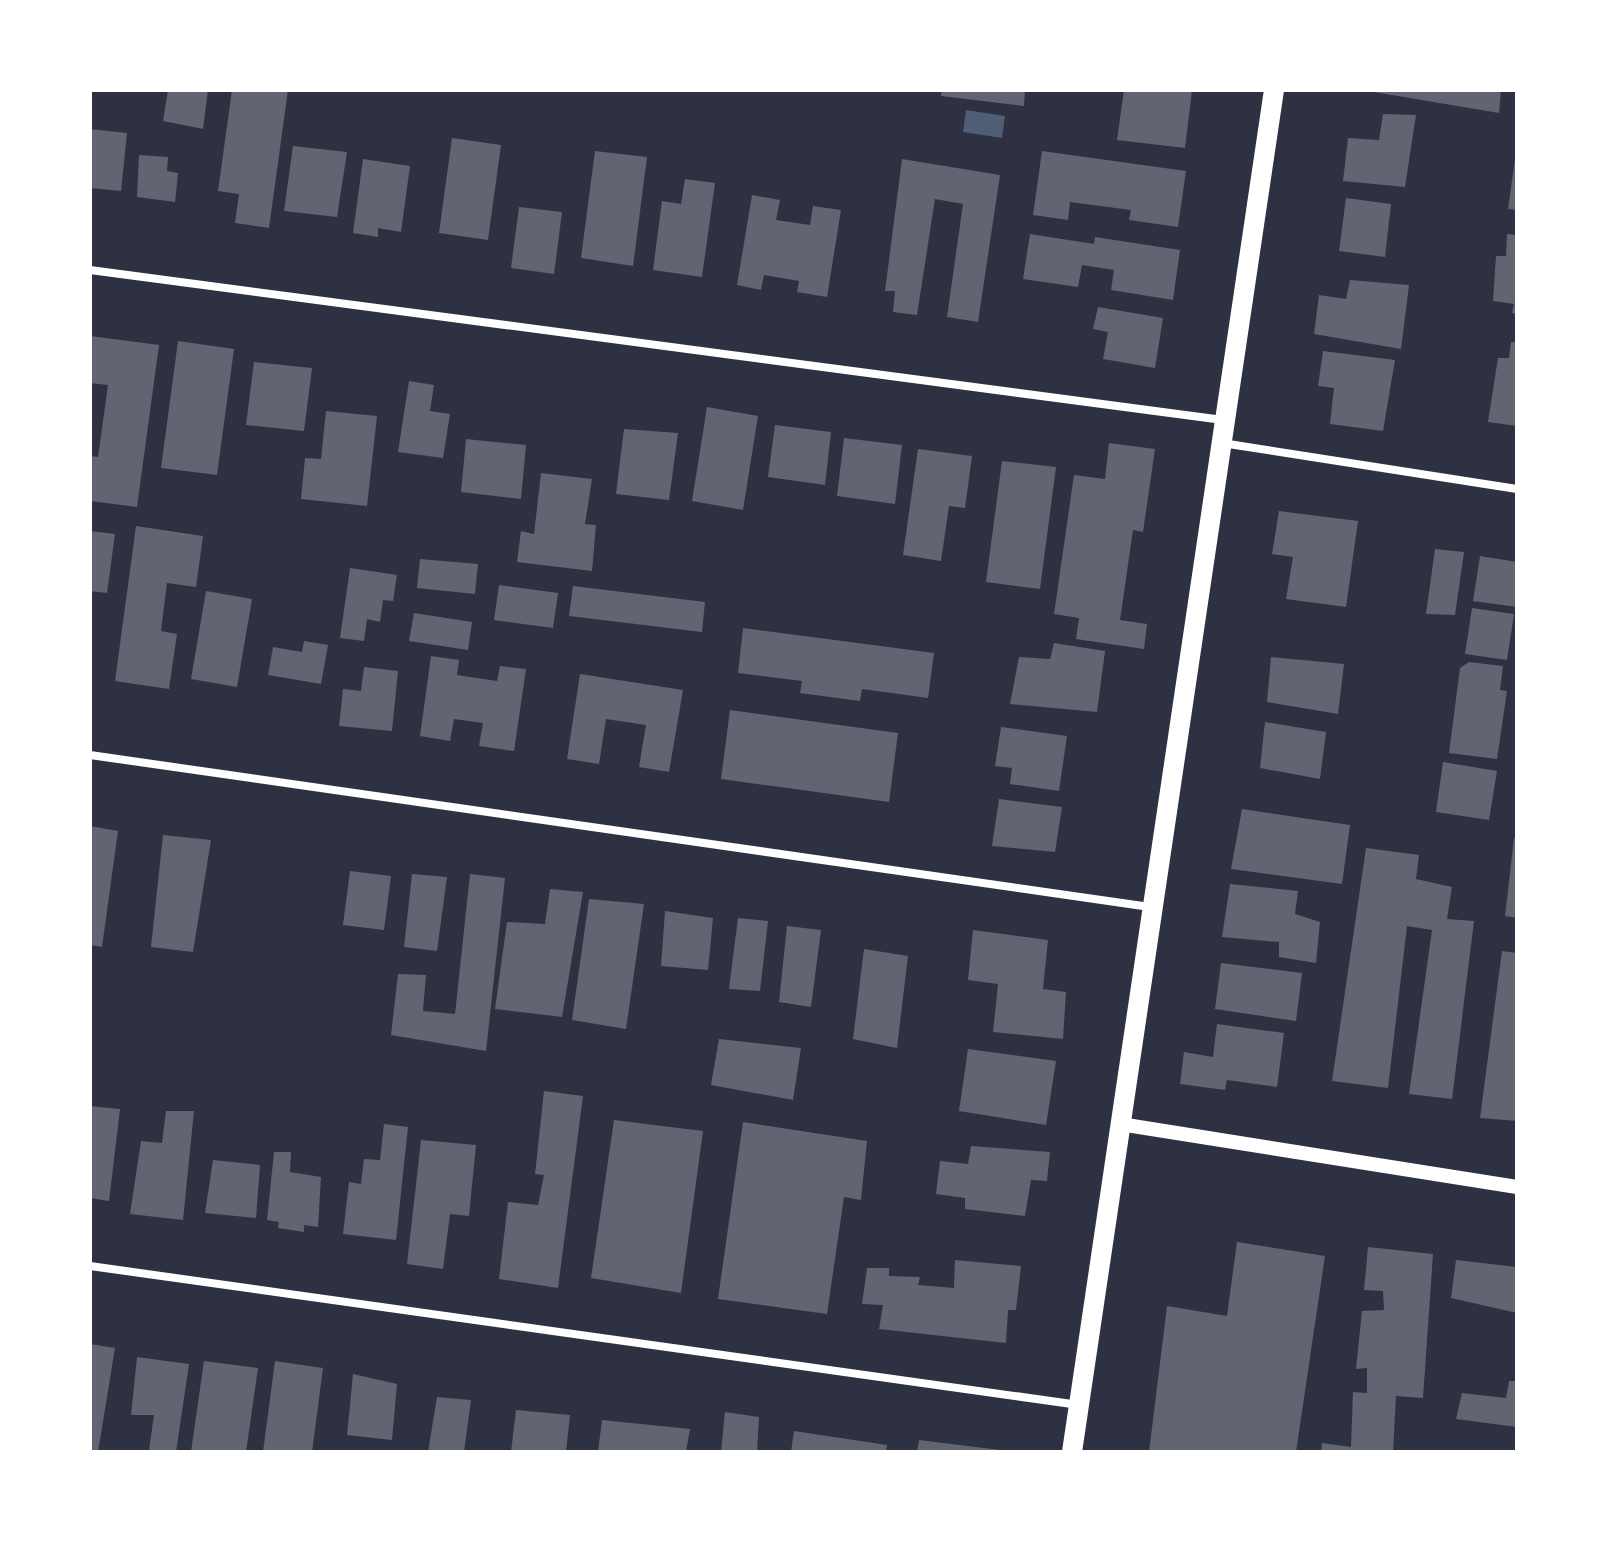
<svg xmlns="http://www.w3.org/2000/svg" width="1607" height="1542" viewBox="0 0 1607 1542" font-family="Arial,sans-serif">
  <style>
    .water { fill: #4f5d75 }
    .building { fill: #626471 }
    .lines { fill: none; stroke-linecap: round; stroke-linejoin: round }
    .minor { stroke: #fff; stroke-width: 8 }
    .tertiary { stroke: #fff; stroke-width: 14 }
    .primary { stroke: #fff; stroke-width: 20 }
  </style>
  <rect width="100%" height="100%" fill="#2d3142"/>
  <path class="water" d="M966,110L1005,116L1002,138L963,132Z"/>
  <g class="building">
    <path d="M168,90H208L203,129L163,121Z"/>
    <path d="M232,90H288L269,228L235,223L239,194L218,191Z"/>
    <path d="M942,90H1025L1024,106L941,96Z"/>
    <path d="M1124,90H1192L1185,148L1117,140Z"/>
    <path d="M1362,90H1501L1499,113Z"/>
    <path d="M1383,114L1416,115L1405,187L1343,181L1348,138L1379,140Z"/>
    <path d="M90,129L127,133L121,191L90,188Z"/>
    <path d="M452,138L501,145L488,240L439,233Z"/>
    <path d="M293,146L347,152L337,217L284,211Z"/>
    <path d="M595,151L647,157L633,266L581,258Z"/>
    <path d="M1042,151L1186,171L1178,227L1129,220L1131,210L1070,202L1068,220L1033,215Z"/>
    <path d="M139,155L168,157L167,171L178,173L175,202L137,197Z"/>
    <path d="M363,159L410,166L401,232L378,228V237L353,233Z"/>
    <path d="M902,159L1000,175L978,322L947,317L963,204L935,199L917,315L893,312L895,291H885Z"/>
    <path d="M1515,159H1517V210L1508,209Z"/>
    <path d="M685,179L715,183L702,277L653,270L662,201L681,204Z"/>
    <path d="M752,195L780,200L776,220L810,225L813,206L841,210L827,297L797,292L799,281L764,275L761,290L737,285Z"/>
    <path d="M1346,198L1391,204L1385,257L1339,251Z"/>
    <path d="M519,207L562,212L554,274L511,268Z"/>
    <path d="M1030,234L1094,244L1095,237L1180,250L1173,300L1111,290L1114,270L1082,265L1078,287L1023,279Z"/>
    <path d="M1507,234L1517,235V314L1512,313L1514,304L1493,301L1496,256H1506Z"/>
    <path d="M1350,280L1409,285L1401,349L1314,334L1319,295L1346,299Z"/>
    <path d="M1098,307L1163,318L1155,368L1103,359L1108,332L1093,329Z"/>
    <path d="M90,336L159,345L137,507L90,501V456L98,457L108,385L90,383Z"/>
    <path d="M178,341L234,349L217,475L161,468Z"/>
    <path d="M1511,342H1517V426L1488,422L1498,358H1509Z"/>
    <path d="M1323,351L1395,360L1383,431L1330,424L1334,388L1318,386Z"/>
    <path d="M254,362L312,368L304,431L246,425Z"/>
    <path d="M409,381L434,385L430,411L450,414L443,458L398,452Z"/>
    <path d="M707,407L758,416L743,510L692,501Z"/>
    <path d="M326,411L377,416L367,506L301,499L305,458L321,459Z"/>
    <path d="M775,425L831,432L825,485L768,477Z"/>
    <path d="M624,429L678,433L669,500L616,494Z"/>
    <path d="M844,438L902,445L895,504L837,496Z"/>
    <path d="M466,439L526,445L521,499L461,492Z"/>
    <path d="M1109,443L1155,449L1143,532L1133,530L1120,620L1147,624L1144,649L1076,639L1079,618L1054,614L1074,475L1105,479Z"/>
    <path d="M918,449L972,456L965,508L949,506L941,561L903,555Z"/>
    <path d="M1002,461L1056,467L1040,589L986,582Z"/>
    <path d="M541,473L592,479L585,524L596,525L592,571L517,562L521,531L534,534Z"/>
    <path d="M1279,511L1358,521L1346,607L1286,599L1293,557L1272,554Z"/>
    <path d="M136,526L203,536L196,587L167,583L161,631L177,634L169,689L115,681Z"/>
    <path d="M90,531L115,534L107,593L90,591Z"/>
    <path d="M1435,549L1464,552L1455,615L1426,614Z"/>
    <path d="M1480,556L1517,562V607L1473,601Z"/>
    <path d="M420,559L478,564L475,594L417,588Z"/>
    <path d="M350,568L397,575L393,601L383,600L380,622L367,619L364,641L340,638Z"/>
    <path d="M499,585L558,593L553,628L494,620Z"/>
    <path d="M573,586L705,602L702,632L569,616Z"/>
    <path d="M206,591L252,599L237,687L191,679Z"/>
    <path d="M1472,608L1514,614L1507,660L1465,654Z"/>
    <path d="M414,613L472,622L468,650L409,641Z"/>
    <path d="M743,628L934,653L928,698L862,689L860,701L800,693L802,681L738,673Z"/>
    <path d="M304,641L328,645L321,684L268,675L273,647L302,652Z"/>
    <path d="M1054,643L1105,651L1097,712L1010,704L1019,657L1050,659Z"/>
    <path d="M431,656L459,660L457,675L497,681L500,666L526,669L514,751L479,746L483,723L454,719L450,741L420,736Z"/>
    <path d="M1271,657L1344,664L1338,714L1267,702Z"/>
    <path d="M1469,662L1503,666L1500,690L1507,691L1497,759L1449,753L1460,668Z"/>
    <path d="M364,667L398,671L392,731L339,726L343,689L361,691Z"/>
    <path d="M580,674L683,690L669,772L639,767L646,725L606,719L599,764L567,759Z"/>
    <path d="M730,710L898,733L889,802L721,779Z"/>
    <path d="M1265,722L1326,732L1320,779L1260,768Z"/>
    <path d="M1001,727L1067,736L1059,791L1010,784L1012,768L995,766Z"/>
    <path d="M1443,762L1497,771L1489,820L1436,812Z"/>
    <path d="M999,799L1062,807L1055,852L992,846Z"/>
    <path d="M1242,809L1350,825L1342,884L1231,869Z"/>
    <path d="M90,826L118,831L102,947L90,945Z"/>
    <path d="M163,835L211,840L193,952L151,947Z"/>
    <path d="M1514,838H1517V918L1505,916Z"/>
    <path d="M1366,848L1419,855L1416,879L1452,887L1447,919L1474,921L1452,1099L1409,1094L1432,930L1407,926L1388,1088L1332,1081Z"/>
    <path d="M350,871L391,876L384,930L343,925Z"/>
    <path d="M412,874L447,877L437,951L404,947Z"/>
    <path d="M470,874L505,878L486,1051L391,1035L398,974L426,975L423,1011L455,1014Z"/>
    <path d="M1230,884L1298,891L1295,914L1320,922L1316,963L1279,957V942L1222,937Z"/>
    <path d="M550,889L583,892L562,1017L495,1009L507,922L545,924Z"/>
    <path d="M589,899L644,904L626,1029L572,1020Z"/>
    <path d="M665,911L713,918L708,970L661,966Z"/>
    <path d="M738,918L768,921L760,991L729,989Z"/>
    <path d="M787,926L821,930L811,1007L779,1002Z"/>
    <path d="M973,930L1048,940L1043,989L1066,992L1063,1039L993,1032L998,984L968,980Z"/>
    <path d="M864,949L908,956L897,1048L853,1039Z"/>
    <path d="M1502,951L1517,953V1121L1480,1118Z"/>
    <path d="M1221,963L1302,973L1296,1021L1215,1009Z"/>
    <path d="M1217,1024L1284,1033L1277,1087L1227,1080L1225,1090L1180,1084L1184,1052L1213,1057Z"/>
    <path d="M719,1039L801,1048L793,1100L711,1085Z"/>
    <path d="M968,1049L1056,1061L1046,1125L959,1111Z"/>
    <path d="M544,1091L583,1096L558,1288L499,1279L508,1202L538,1205L544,1175L535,1174Z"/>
    <path d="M90,1106L120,1109L109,1201L90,1198Z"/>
    <path d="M166,1111H194L183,1220L130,1214L141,1141L162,1143Z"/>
    <path d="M614,1120L703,1131L681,1293L591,1278Z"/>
    <path d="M743,1122L867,1141L861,1200L844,1197L827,1314L718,1299Z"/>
    <path d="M384,1124L408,1127L396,1240L343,1234L349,1182L361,1184L364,1159L380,1160Z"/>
    <path d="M421,1140L476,1145L469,1216L450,1214L443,1269L407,1264Z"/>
    <path d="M971,1146L1050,1152L1047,1181L1031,1180L1025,1216L965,1209V1198L936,1194L940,1161L968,1164Z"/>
    <path d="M274,1152H291L290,1172L321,1177L318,1227L304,1225V1232L278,1228L279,1222L267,1220Z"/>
    <path d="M213,1160L260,1165L256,1218L205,1213Z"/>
    <path d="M1237,1242L1325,1256L1296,1452H1149L1167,1306L1227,1316Z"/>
    <path d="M1368,1247L1433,1254L1423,1398L1396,1396L1393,1452H1321L1322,1443L1351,1447L1353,1392L1367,1393V1368L1356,1369L1362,1311L1384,1310L1383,1291L1364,1290Z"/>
    <path d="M955,1260L1021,1266L1016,1310H1008L1006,1343L879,1329L883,1305L862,1304L867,1268H889V1276L920,1277L918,1285L954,1288Z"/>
    <path d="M1456,1260L1517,1267V1313L1451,1298Z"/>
    <path d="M90,1344L115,1348L98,1452H90Z"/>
    <path d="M137,1357L189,1364L176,1452L149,1450L154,1415H131Z"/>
    <path d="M204,1361L258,1368L246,1452H191Z"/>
    <path d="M275,1361L323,1368L312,1452H263Z"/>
    <path d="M353,1374L397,1384L392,1440L347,1435Z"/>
    <path d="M1509,1381H1517V1427L1456,1419L1462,1393L1506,1398Z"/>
    <path d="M437,1397L471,1400L464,1452H428Z"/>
    <path d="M516,1410L570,1415L566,1452H511Z"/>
    <path d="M725,1412L759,1417L757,1452H721Z"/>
    <path d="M602,1420L690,1429L686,1452H598Z"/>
    <path d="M794,1431L887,1445L886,1452H791Z"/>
    <path d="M919,1440L1000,1450V1452H917Z"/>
  </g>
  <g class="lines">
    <g class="minor">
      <path d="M90,270L1223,420"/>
      <path d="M1222,443L1517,489"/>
      <path d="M90,755L1150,907"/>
      <path d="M90,1266L1079,1405"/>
    </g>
    <path class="tertiary" d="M1120,1124L1517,1187"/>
    <path class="primary" d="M1072,1452L1274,90"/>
  </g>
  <rect width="1607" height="1542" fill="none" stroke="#ffffff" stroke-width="184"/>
</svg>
